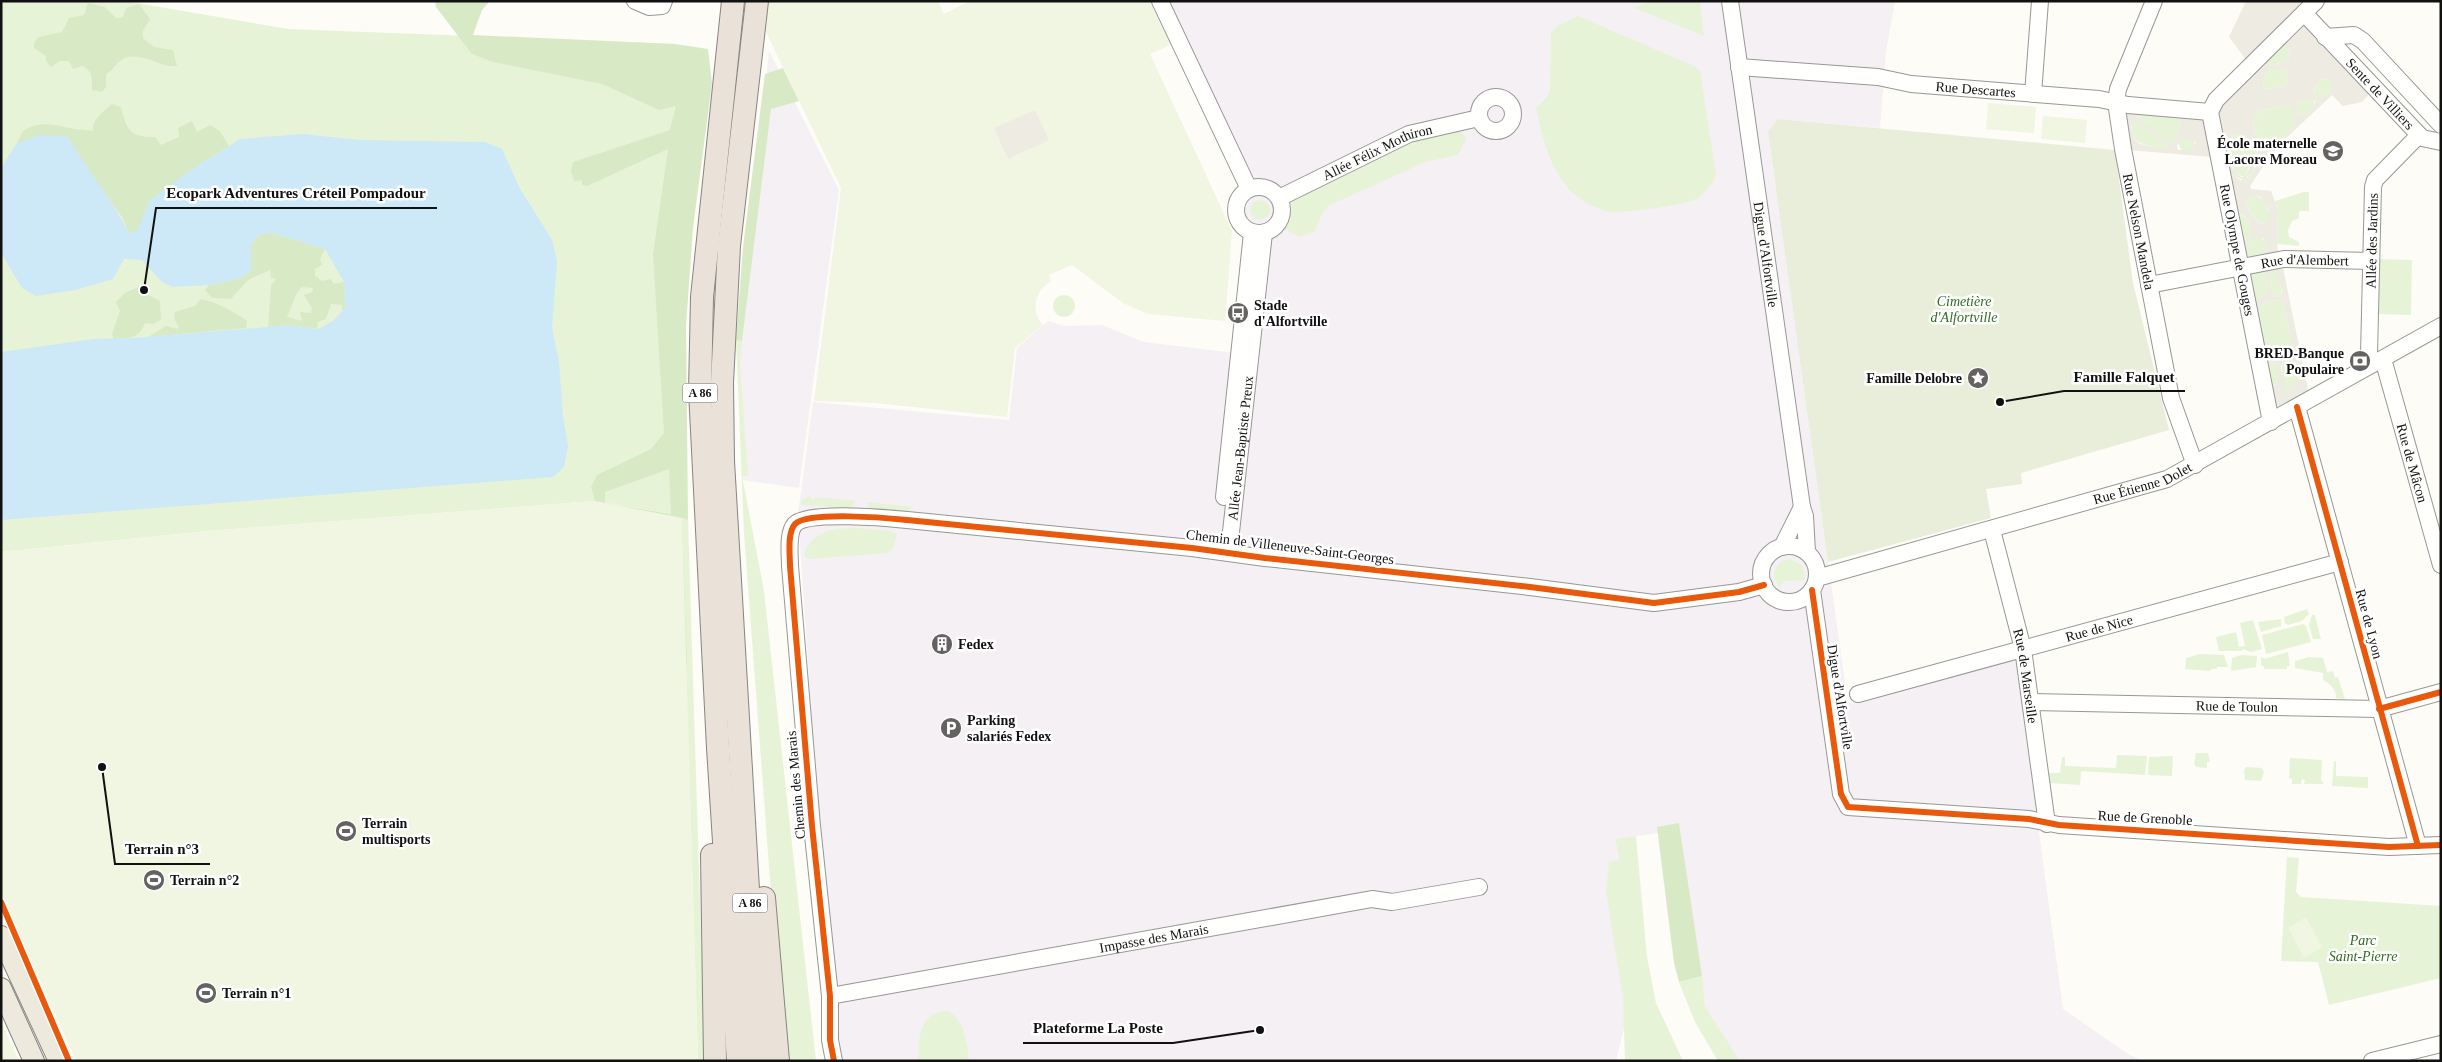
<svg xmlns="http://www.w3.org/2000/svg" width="2442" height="1062" viewBox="0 0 2442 1062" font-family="Georgia,serif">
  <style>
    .industrial { fill: #f5f0f3 }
    .green { fill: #e7f3d7 }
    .forest { fill: #d8eac5; fill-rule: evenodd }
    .cemetery { fill: #e9eedb }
    .pitch { fill: #f0f6e1 }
    .plaza { fill: #edebe2; fill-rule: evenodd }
    .water { fill: #cde8f7 }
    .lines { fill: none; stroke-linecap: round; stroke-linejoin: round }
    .minor-casing { stroke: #979795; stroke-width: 18 }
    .major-casing { stroke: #858482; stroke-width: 22 }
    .highway-casing { stroke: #858482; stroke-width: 24 }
    .minor { stroke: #fffffe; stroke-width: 16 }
    .major { stroke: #ede9dc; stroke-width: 20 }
    .highway { stroke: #eae1d8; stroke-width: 22 }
    .cycleway-casing { stroke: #fff; stroke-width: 9 }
    .cycleway { stroke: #e8590c; stroke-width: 6 }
    .labels { text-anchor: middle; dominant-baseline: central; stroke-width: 5; stroke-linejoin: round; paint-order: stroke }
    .shield { fill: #fff; stroke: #585858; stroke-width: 1 }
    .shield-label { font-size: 12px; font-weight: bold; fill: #111 }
    .street-label { font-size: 14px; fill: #111; stroke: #fff }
    .poi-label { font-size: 14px; font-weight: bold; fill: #111; stroke: #fff; text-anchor: start }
    .park-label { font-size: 14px; font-style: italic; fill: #2f6b1f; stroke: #fff }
    .leader { fill: none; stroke: #111; stroke-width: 2 }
    .callout-dot { fill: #111; stroke: #fff; stroke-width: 2 }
    .callout-label { font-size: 15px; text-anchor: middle; font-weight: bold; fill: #111; stroke: #fff; stroke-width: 5; stroke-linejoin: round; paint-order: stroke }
  </style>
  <rect width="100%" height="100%" fill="#fdfcf7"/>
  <g class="industrial">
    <path d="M1155,1H1895L1886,52L1880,128L1778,119L1768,132L1848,704L2012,660L2016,663L2063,1009L2128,1054L2143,1061H1740L1705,1006L1680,830L1615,839L1619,861L1628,1012L1616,1061H826L814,754L798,514L813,402L1009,420L1017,348L1048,321L1064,326L1102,325L1144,342L1243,354L1251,262L1241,189Z"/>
    <path d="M769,51L839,190L799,488L742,480L738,340Z"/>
  </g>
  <g class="green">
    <path d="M1,1H125L288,29L675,44L692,58L678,244L682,517L688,520L705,1061H698L689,770L672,514L595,501L208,531L1,552Z"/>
    <path d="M1649,1H1700L1704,36L1635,8Z"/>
    <path d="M1578,16L1694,66L1700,71L1716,174C1713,183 1706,193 1698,198C1688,205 1624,213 1611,212C1597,209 1585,203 1574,194C1551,173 1542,137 1536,108L1548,96L1550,90L1551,33L1557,26Z"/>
    <path d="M2282,45L2290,52L2288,60L2271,66L2266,65L2264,63Z"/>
    <path d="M2268,69H2281L2287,72L2286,86L2264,89L2263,80Z"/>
    <path d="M2326,79L2332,82L2330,92L2321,98L2314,96L2313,92L2320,80Z"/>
    <path d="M2307,98H2313L2315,105L2309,114L2302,116L2297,110V104Z"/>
    <path d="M2283,105H2288L2295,111V126L2273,147L2264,148L2254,129L2253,118L2259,111Z"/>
    <path d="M2153,115L2176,116L2181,122L2180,132L2171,144L2136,117Z"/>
    <path d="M2134,119L2168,146L2162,149C2145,145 2124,143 2134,119Z"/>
    <path d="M1456,129L1464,135L1466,139L1458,155L1425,162L1328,206L1323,212L1314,232L1299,237L1285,229L1292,212L1291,200L1408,140Z"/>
    <path d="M2237,133H2243L2245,138L2246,133L2256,143C2258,159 2253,199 2231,174L2241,180L2248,177L2250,165L2245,176H2241C2228,169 2227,150 2231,137Z"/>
    <circle cx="2187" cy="144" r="8"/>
    <path d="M2304,192H2309V211H2299V218L2292,221L2288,230L2289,237L2299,242V246L2277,244L2278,210L2275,201Z"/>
    <path d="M2256,195C2267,200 2271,211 2269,222L2263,224C2254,219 2249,213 2247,203L2251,197Z"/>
    <circle cx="1260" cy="210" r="10"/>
    <path d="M2240,214L2249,220L2252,232L2249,237L2244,238L2238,229L2236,216Z"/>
    <path d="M2252,237H2260L2267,242L2266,249L2262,256L2250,260L2244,252L2247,243Z"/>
    <path d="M2377,259L2412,260L2411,315L2375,314Z"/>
    <path d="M2275,268L2280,279L2282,295L2277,297L2274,296L2270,283V272Z"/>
    <path d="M2260,271L2266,274L2268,292L2259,299L2254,298L2250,278L2253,273Z"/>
    <circle cx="1064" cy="306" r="11"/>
    <path d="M2275,300L2281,301L2284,305L2293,350C2287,357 2274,361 2266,356L2258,314L2262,305Z"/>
    <path d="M736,340L742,341L740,364L748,476H742L764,591L816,1061H783V1053L744,533Z"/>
    <path d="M2292,359L2298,367L2299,379L2288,393L2283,391L2281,374L2283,360Z"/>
    <path d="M2271,362L2278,364V384L2274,386L2269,380L2268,365Z"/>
    <path d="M811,496V499L814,500L815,497L856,501L850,508L801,505V500Z"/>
    <path d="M867,502L912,507L908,512L872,510L868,507Z"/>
    <path d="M857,528L892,531V533H897L893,548L887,553L808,559L804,555C812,530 834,528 857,528Z"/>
    <path d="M1790,559L1803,566L1805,580L1784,581L1780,588C1769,576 1774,561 1790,559Z"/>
    <path d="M2307,609L2309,614L2302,621L2288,625L2285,623L2284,617Z"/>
    <path d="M2312,615H2315L2321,639H2313L2309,625Z"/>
    <path d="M2252,617L2262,649L2251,652L2243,649L2241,651H2219L2216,637L2236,632L2239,647L2245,646L2240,623L2253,620Z"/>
    <path d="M2281,619V626L2261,632L2258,622Z"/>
    <path d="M2303,624L2306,626L2311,642L2266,654L2262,635Z"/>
    <path d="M2288,652L2290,666H2287V669H2264V666H2261V657L2264,659Z"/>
    <path d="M2200,654L2224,655L2228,667H2217V669H2211V671L2185,669L2186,658Z"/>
    <path d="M2241,655L2257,656L2256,667L2231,671L2232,658Z"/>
    <path d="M2309,657L2323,658L2327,672L2333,671L2335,678L2338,677L2345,699L2336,698C2336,689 2331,684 2323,680V673L2295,668V661Z"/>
    <path d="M2196,753H2208L2210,762H2207V768L2196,767L2194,764Z"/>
    <path d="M2117,755L2147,756L2145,775L2081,771L2080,785L2049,783L2048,773H2060L2062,757H2065V766L2116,768Z"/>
    <path d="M2173,756L2172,776L2148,775L2149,757Z"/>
    <path d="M2290,758L2322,760L2321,780L2324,784H2304L2305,780L2302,779L2301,784H2292V779L2289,778Z"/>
    <path d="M2334,761H2336V776L2368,777V788L2332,786Z"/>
    <path d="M2246,767L2262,768L2264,772L2261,781L2245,780L2244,770Z"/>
    <path d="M1636,836L1647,957L1656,1003L1683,1061H1625L1623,999L1606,891L1609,862L1619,860L1615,839Z"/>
    <path d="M2287,857L2299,858L2296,892L2301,897L2441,906V978L2329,1005L2318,962L2281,961Z"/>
    <path d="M1702,976L1705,1006L1740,1061H1718L1695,1022L1679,982Z"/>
    <path d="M948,1011C965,1021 966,1041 969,1059L919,1061C917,1040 920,1010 948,1011Z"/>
  </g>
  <g class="forest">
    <path d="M435,1H490L482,10L473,35L675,44L708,49L712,83L693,228L686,326L688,520L682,518L687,665L595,501L591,487L597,475L651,449L664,433L653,254L668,149L587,186L582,185V180L574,181L571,171L573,162L670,130L676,106L659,110L602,84L493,62L472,54L436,7ZM669,469L671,514L605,503V492Z"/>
    <path d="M88,3L105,7L116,18L123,17L126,8L139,4L150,19L143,31V38L154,47L173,50L177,66C159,68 141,50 123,59C116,63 114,70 106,74V87L102,92L92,90C92,78 93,71 82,66L73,69L69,61H60L51,67L46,61V56L34,48V42L39,37L62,32L69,18L84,15Z"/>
    <path d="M783,68L799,101L771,109L742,341L736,340L743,247L765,74Z"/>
    <path d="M112,104L121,107C127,130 129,137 155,137L161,145L179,137L178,128L192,121L197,132L210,125L220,131L229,146L192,169L137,232L129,233L122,217L86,168L67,136L17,143L22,132C37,121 52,124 69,128C77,130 85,129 93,131C92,119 104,111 112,104Z"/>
    <path d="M273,233L325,249L320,259L322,265L315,269V276L322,281L331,279L334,284L344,282L345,308L342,311V305L331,304L326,319L318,322L317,329L289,325L268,327L271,285L276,279L271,278L270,270L248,280L231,299L212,298L205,290L209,285L242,278L251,270L250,245L260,234ZM302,287L313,288L312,292L304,295L312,308L311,313L300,312L302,321L287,317C293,306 293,296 302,287Z"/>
    <path d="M139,287L142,292L160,301L161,320L153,324L145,323C139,339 130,338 114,339L112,334L120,311L116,302L126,292Z"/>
    <path d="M201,299C217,302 233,311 247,321L246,328L148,337L166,326L177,329L179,328L174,318L175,312L195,306Z"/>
    <path d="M1679,823L1702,976L1679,982L1674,963L1657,827Z"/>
  </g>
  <path class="cemetery" d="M1778,119L2115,150L2133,283L2169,430L2021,473L2022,484L1986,489L1991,518L1828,562L1768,132Z"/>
  <g class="pitch">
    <path d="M751,1H938L944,14L970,1H1151L1172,44L1150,54L1232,231L1225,321L1148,314L1123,303L1072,265L1049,275L1051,281C1035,290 1030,311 1043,325L1015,348L1007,417L876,403L814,401L841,188Z"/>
    <path d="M1988,103L2036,107L2034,133L1986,129Z"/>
    <path d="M2043,116L2087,120L2085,143L2041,139Z"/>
    <path d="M595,501L682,518L698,1061H76L1,893V552L208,531Z"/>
    <path d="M2306,917L2322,947L2304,958L2288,928Z"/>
    <path d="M1,1021L19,1061H1Z"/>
  </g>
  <g class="plaza">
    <path d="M2246,1H2311L2247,61L2229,37Z"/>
    <path d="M2302,23L2309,27L2372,91L2362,102L2343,106L2332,95L2282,142L2264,165L2250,186L2251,189L2271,191L2278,210L2277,244L2279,256L2250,262L2243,258L2220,145L2216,108L2221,97L2297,24ZM2282,45L2290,52L2288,60L2271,66L2266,65L2264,57L2274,48ZM2268,69H2281L2287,72L2286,86L2264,89L2263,80ZM2326,79L2332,82L2330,92L2321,98L2314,96L2313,91L2320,80ZM2309,98L2315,101V105L2309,114L2302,116L2297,110V104ZM2283,105H2288L2295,111V126L2273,147L2264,148L2254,129L2253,118L2259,111ZM2237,133H2243V137L2245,138L2246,134L2256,143L2257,163L2250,179L2244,182L2239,181L2232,175L2245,180L2251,171L2252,164L2245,176L2241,177L2232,168L2229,158L2231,137ZM2256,195L2261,197L2269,209V222L2263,224L2259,222L2253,217L2248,208L2247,203L2251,197ZM2241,214L2249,220L2252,232L2249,237L2244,238L2238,229L2236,217ZM2252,237L2263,238L2267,242L2266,249L2262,256L2250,260L2244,252L2247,243Z"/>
    <path d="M2135,109L2203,115L2209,121L2214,151H2211L2212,157L2128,150L2123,115L2128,110ZM2153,115L2176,116L2181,122L2180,132L2171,144L2137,117ZM2134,120L2168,146L2162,149L2140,144L2133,138L2131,127ZM2183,137L2196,142L2193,150H2178L2177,146Z"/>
    <path d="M1035,110L1049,140L1008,159L994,128Z"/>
    <path d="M2282,263L2309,395L2277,410L2270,404L2248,272ZM2275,268L2282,290V295L2277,297L2274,296L2270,283V272ZM2260,271L2266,274L2268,292L2259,299L2254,298L2250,278L2253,273ZM2275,300L2281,301L2284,305L2293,350L2283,357L2269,358L2266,356L2258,314L2262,305ZM2292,359L2298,367L2299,379L2292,384L2288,393L2283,391L2285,379L2281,374V366L2283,360ZM2271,362L2278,364V384L2274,386L2269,380L2268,365Z"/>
  </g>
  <path class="water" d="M302,134L360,140L485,142L502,149L519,187L552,240L557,261L552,328L559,362L563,416L568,446L564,467L553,477L1,520V352L94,339L133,338L268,327L289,325L318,329L333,321L345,308L344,282L325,249L273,233L260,234L251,245V270L242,278L209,285L173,287L162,282L142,260L124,259L113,279L75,290L36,296L22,288L1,253V168L17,143L40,135L67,136C87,169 112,199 129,233L137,231L149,201L192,169L240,139Z"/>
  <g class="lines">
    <g class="minor-casing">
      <g id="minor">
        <path d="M635,1L649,7L662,6L664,1"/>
        <path d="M1160,1L1249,189"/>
        <path id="s1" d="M1730,1L1802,507L1805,516L1807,552"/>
        <path id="s2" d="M2154,1L2118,89L2116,102L2123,149L2171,398L2195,465"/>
        <path id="s3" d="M2304,13L2422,138L2441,142"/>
        <path d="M2325,37L2354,35L2363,41L2441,125"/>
        <path id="s4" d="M1739,67L1878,77L1911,84L2099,99L2128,105L2210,112"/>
        <path d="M2033,94L2040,1"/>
        <circle cx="1496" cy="114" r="17"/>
        <circle cx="1259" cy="210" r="23"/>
        <path id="s5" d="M1279,198L1409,134L1479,118"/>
        <path id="s6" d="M2149,285L2284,259L2371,261"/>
        <path id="s7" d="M2383,359L2441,565"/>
        <path id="s8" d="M2373,364L2369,355L2373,187L2375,180L2419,135"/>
        <path d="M2297,407L2418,846"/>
        <path d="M2271,422L2210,112L2216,100L2316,1"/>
        <path d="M1224,497L1252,233"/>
        <path id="s9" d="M1992,530L2023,649L2047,824"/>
        <circle cx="1789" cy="574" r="28"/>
        <path d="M1782,547L1802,507"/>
        <path id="s10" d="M1223,552L1231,532L1264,233"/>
        <path id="s11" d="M1817,578L2167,479L2441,326"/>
        <path d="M1812,590L1841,794L1848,807L2029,819L2059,825L2389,847L2441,845"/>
        <path id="s12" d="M1858,694L2340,562"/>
        <path id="s13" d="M2031,702L2379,709L2441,692"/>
        <path id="s14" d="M830,996L1372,899L1392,902L1479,887"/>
        <path d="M834,1061L830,1040V996L812,826L790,566C790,555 787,533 795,524C809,511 887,518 907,520L1192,548L1265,558L1530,587L1654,603L1739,592L1764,585"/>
        <path d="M2372,1061L2441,1044"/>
      </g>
    </g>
    <g class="major-casing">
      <g id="major">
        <path d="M1,936L59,1061"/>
        <path d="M1,988L34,1061"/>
      </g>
    </g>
    <g class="highway-casing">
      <g id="highway">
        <path d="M733,1L702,297L700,391L718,748L738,1061"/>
        <path d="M757,1L729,246L722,383L723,461L758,1061"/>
        <path d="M712,855L715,1061"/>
        <path d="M764,898L778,1061"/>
      </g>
    </g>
    <use href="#minor" class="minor"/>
    <use href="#major" class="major"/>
    <use href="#highway" class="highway"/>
    <g class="cycleway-casing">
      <g id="cycleway">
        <path d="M2297,407L2418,846"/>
        <path d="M1812,590L1841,794L1848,807L2029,819L2059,825L2389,847L2441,845"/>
        <path d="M2379,709L2441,692"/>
        <path d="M1,902L69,1061"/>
        <path d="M834,1061L830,1040V996L812,826L790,566C790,555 787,533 795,524C809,511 887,518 907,520L1192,548L1265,558L1530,587L1654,603L1739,592L1764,585"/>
      </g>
    </g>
    <use href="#cycleway" class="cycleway"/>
  </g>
  <defs>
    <g id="school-disc" transform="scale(1.125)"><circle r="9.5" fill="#646362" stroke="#fff"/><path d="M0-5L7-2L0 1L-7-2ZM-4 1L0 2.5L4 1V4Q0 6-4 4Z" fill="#fff"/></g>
    <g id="bus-disc" transform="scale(1.125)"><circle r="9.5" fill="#646362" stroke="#fff"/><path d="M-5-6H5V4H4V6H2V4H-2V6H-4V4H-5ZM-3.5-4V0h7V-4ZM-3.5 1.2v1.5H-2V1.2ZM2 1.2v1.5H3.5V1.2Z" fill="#fff"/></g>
    <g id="bank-disc" transform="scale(1.125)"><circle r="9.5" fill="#646362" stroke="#fff"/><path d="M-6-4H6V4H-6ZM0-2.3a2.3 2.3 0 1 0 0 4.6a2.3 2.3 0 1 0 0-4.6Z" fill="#fff"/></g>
    <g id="sight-disc" transform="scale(1.125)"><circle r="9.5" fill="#646362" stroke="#fff"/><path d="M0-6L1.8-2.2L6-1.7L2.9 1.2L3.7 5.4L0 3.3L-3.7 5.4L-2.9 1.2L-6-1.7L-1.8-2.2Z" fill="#fff"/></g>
    <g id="building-disc" transform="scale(1.125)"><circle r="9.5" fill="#646362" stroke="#fff"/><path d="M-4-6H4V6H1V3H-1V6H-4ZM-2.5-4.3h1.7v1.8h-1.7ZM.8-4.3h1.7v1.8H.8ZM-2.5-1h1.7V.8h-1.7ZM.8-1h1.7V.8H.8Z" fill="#fff"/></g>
    <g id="parking-disc" transform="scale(1.125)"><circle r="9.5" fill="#646362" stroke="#fff"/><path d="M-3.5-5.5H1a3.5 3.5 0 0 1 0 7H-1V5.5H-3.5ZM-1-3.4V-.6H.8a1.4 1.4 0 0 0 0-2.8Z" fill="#fff"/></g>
    <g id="stadium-disc" transform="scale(1.125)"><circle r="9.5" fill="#646362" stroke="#fff"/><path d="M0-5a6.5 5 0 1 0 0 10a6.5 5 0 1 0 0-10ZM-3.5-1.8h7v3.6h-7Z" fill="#fff"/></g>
  </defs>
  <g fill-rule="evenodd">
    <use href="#school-disc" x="2333" y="151"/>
    <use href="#bus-disc" x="1238" y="313"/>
    <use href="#bank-disc" x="2360" y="361"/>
    <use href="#sight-disc" x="1978" y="378"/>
    <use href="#building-disc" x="942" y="644"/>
    <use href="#parking-disc" x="951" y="728"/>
    <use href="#stadium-disc" x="346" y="831"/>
    <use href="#stadium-disc" x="154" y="880"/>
    <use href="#stadium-disc" x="206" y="993"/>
  </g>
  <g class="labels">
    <g class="shield">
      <rect x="682.5" y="383.5" width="35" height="19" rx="4"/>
      <rect x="732.5" y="893.5" width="35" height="19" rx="4"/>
    </g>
    <g class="shield-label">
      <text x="700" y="393">A 86</text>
      <text x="750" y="903">A 86</text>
    </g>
    <g class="street-label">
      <text stroke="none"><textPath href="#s4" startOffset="238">Rue Descartes</textPath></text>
      <text stroke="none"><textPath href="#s3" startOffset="111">Sente de Villiers</textPath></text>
      <text stroke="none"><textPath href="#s5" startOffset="109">Allée Félix Mothiron</textPath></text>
      <text stroke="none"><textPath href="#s2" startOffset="240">Rue Nelson Mandela</textPath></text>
      <text stroke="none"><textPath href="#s8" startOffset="124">Allée des Jardins</textPath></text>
      <text transform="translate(2237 250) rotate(79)">Rue Olympe de Gouges</text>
      <text stroke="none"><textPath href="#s1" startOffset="256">Digue d'Alfortville</textPath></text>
      <text stroke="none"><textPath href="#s6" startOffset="158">Rue d'Alembert</textPath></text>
      <text stroke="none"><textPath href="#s10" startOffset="106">Allée Jean-Baptiste Preux</textPath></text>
      <text stroke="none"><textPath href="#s7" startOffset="108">Rue de Mâcon</textPath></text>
      <text stroke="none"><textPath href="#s11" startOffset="339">Rue Étienne Dolet</textPath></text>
      <text transform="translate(1290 547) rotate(7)">Chemin de Villeneuve-Saint-Georges</text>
      <text transform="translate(2369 624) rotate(75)">Rue de Lyon</text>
      <text stroke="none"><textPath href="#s12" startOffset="250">Rue de Nice</textPath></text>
      <text stroke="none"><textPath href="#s9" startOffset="150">Rue de Marseille</textPath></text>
      <text transform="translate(1840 697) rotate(81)">Digue d'Alfortville</text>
      <text stroke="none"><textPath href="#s13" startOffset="206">Rue de Toulon</textPath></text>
      <text transform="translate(796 785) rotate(-95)">Chemin des Marais</text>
      <text transform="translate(2145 818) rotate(3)">Rue de Grenoble</text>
      <text stroke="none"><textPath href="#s14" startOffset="329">Impasse des Marais</textPath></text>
    </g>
    <g class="poi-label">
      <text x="2317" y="143" text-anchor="end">École maternelle<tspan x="2317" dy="16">Lacore Moreau</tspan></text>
      <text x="1254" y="305">Stade<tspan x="1254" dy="16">d'Alfortville</tspan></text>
      <text x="2344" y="353" text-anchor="end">BRED-Banque<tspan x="2344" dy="16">Populaire</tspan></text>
      <text x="1962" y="378" text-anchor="end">Famille Delobre</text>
      <text x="958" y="644">Fedex</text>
      <text x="967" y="720">Parking<tspan x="967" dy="16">salariés Fedex</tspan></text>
      <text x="362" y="823">Terrain<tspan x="362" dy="16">multisports</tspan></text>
      <text x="170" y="880">Terrain n°2</text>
      <text x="222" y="993">Terrain n°1</text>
    </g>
    <g class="park-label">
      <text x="1964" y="301">Cimetière<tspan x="1964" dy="16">d'Alfortville</tspan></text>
      <text x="2363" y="940">Parc<tspan x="2363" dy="16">Saint-Pierre</tspan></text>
    </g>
  </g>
  <path class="leader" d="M144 290L156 208H437M2000 402L2064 391H2185M102 767L115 864H210M1260 1030L1173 1043H1023"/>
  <g class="callout-dot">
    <circle cx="144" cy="290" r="5"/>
    <circle cx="2000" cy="402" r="5"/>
    <circle cx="102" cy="767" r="5"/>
    <circle cx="1260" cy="1030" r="5"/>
  </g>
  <g class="callout-label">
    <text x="296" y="198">Ecopark Adventures Créteil Pompadour</text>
    <text x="2124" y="382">Famille Falquet</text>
    <text x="162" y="854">Terrain n°3</text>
    <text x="1098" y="1033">Plateforme La Poste</text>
  </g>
  <rect width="2442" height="1062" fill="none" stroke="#111111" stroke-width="5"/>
</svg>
